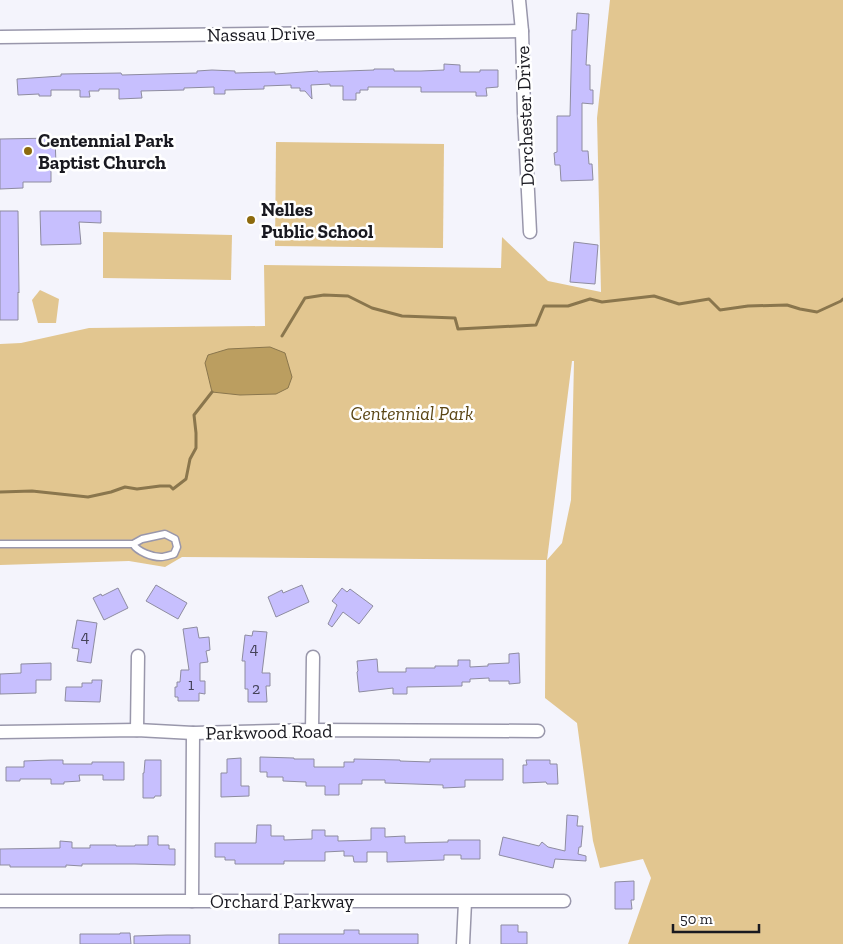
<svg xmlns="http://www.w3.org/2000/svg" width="843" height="944" viewBox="0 0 843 944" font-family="'Zilla Slab',serif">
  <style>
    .green { fill: #e2c690; fill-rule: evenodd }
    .water { fill: #bb9e60; stroke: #8a764d }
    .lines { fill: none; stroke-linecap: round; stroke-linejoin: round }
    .stream { stroke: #8a764d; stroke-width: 3 }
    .building { fill: #c7bffe; stroke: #8e8ca0 }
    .service-casing { stroke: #9997ab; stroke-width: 9 }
    .minor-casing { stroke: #9997ab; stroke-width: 15 }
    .service { stroke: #fff; stroke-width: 6 }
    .minor { stroke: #fff; stroke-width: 12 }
    .poi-dot { fill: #8d6a0d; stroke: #fff; stroke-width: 2 }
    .labels { text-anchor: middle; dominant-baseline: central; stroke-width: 5; stroke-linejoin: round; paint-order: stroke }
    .number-label { font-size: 16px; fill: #444258 }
    .street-label { font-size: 19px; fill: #191920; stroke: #fff }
    .poi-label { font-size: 19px; font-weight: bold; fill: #191920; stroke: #fff; text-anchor: start }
    .park-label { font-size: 19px; font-style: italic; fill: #5a4514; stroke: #fff }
  </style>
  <rect width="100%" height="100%" fill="#f4f4fc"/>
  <g class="green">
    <path d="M610,0H843V944H628L651,878L643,859L600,868L593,841L577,723L545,698L546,560L182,557L165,567L129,561L0,565V344L21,343L89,328L265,326L264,265L501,268L502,237L548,281L601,292L597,118ZM572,361H574L571,500L562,543L547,560Z"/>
    <path d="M276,142L444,144L443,248L275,246Z"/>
    <path d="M103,232L232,235L231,280L103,278Z"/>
    <path d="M40,290L59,299L56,323H38L32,300Z"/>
  </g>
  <path class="water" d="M270,347L285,353L292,377L288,388L276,394L240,395L212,392L205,363L208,355L228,349Z"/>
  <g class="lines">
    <g class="stream">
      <path d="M282,336L305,298L324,295L348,296L372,308L402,316L455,318L458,329L536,325L544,306H568L590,299L602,302L654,296L679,304L709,299L720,310L748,306L787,305L800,309L817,312L841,301L843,299"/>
      <path d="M0,492L32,491L88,497L111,492L125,487L137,489L160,486H170L173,489L186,479L190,459L196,448V433L194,415L212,392"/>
    </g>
  </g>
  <g class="building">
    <path d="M577,13L589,14L586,65H590V90H593V104L582,103V151H588L589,164H592L593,180L561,181L560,165H555L554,153L557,152V116H570L572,30H576Z"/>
    <path d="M444,64L460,65V72H480V70H498V87L486,88L487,96H476V92H421V87H368V90H360V93H356V100H343V86H330V84L311,85L312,99L305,91H300V88H291V85L264,86V89L225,90V94H214V87L184,88V90L141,91L142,98L119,99V89H99V91H89L90,97H80V90H51V96H39V94L18,95L17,79L61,76V74L121,73L122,75L197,73V71L212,70L235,71V73L275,72V74L318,71V72L374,70V69H394V71H421L444,70Z"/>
    <path d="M55,138L56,164H51V182H23V188L0,189V139Z"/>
    <path d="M0,211H18L19,293L18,292V320H0Z"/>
    <path d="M40,211H101V223L79,222L81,244L41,245Z"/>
    <path d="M574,242L598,245L595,284L570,282Z"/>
    <path d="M156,585L187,603L178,619L146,601Z"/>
    <path d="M302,585L309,602L276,617L268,597L282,590L283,593Z"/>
    <path d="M118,588L128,608L104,620L93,598L101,594L102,596Z"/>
    <path d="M342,588L347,592L350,589L373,606L359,624L343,612L332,627L328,624L337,605L332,601Z"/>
    <path d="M77,620L97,623L91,663L77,661L79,649L72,648Z"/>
    <path d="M197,627L199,638L209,637L210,650L206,651L208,662L200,663V681H205V694L199,693V701H178V697H175V687H177V682H180L181,670H189L183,629Z"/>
    <path d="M253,631L267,632L262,673H270V686H266L267,702H248V689H245V661H242L245,635L252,636Z"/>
    <path d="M519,653L520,683L509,684V681H489V678L470,679V682H462V686L407,687V694H393V688L359,692L357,672L358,671L357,661L377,659L378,672H406V668H435V666H458V660H470V667L488,666V664L509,663V654Z"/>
    <path d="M51,663V680H36V693L0,694V674L21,673V664Z"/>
    <path d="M92,680H102L100,702L65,701L66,687H82V683H92Z"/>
    <path d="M260,757L294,758V759H314V767H344V762H354V759L400,760V761L430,762V759H503V780H465V787L443,788V785L385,783V780H362V784H339V795H325V786H306V782L283,781V777H267V772H260Z"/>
    <path d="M241,758V786H249V796L221,797V773H227V759Z"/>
    <path d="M51,760H63V764H92V762H124V780H103V775H79L80,781L64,782V784H51V779H20V781H6V767H24V761Z"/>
    <path d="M145,760H161V796H155L154,798H143V773H144Z"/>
    <path d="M526,760H550V764H557L558,784H547L546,782L523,783V765H527Z"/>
    <path d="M567,815L578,816L577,826H583L581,847H579L578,854L586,856V861L555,859L553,868L499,855L503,837L539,846L542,842L548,847L565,851Z"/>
    <path d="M257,825H271V836H284V840L312,839V830H325V836H338V841L371,840V828H385V837L405,836V843L448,842V840H480V859H461V855H444V860L387,862V852H367V862H354L353,856H344V851L325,852V861H284V864H235V860H225V857H215V843H256Z"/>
    <path d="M148,836H158V845H169V849H175V865L135,864H82V866L66,865V867H10V865H0V849L60,848V841L72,842V848H90V845H116V846H135V845H148Z"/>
    <path d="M634,881V900H631L632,909H615V882Z"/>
    <path d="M501,925H518V932H527V944H501Z"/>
    <path d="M344,930H359V934H418V944H279V934H344Z"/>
    <path d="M120,933H130L131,944H80V934H120Z"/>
    <path d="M167,935H190V944H134V936Z"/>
  </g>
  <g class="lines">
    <g class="service-casing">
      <path id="service" d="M0,544H133L142,539L165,534L175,539L177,547L174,554C170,555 165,557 161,557C152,557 138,552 133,544"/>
    </g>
    <g class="minor-casing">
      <g id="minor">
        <path d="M519,0L522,31L524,112L530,232"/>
        <path d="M0,37L522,31"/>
        <path d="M137,730L138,656"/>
        <path d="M312,730L313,657"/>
        <path d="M0,732L137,730L193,733L312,730L538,731"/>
        <path d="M0,901H564"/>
        <path d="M192,901L193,733"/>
        <path d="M463,944L465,902"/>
      </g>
    </g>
    <use href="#service" class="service"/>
    <use href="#minor" class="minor"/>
  </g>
  <g class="poi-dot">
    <circle cx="28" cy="151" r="5"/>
    <circle cx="251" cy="220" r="5"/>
  </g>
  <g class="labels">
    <g class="number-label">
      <text x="85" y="636">4</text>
      <text x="254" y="648">4</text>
      <text x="191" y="684">1</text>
      <text x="256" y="688">2</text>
    </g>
    <g class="street-label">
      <text transform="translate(261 34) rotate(-1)">Nassau Drive</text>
      <text transform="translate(525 116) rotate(-92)">Dorchester Drive</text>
      <text transform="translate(269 732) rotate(-1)">Parkwood Road</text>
      <text x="282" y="901">Orchard Parkway</text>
    </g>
    <g class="poi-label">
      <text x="38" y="140">Centennial Park<tspan x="38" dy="22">Baptist Church</tspan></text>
      <text x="261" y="209">Nelles<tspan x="261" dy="22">Public School</tspan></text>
    </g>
    <g class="park-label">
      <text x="412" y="413">Centennial Park</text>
    </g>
  </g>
  <path d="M673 924v8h86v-8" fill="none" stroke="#191920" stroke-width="2.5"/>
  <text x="680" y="924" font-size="15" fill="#191920" stroke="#ffffff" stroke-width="4" paint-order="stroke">50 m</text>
</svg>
